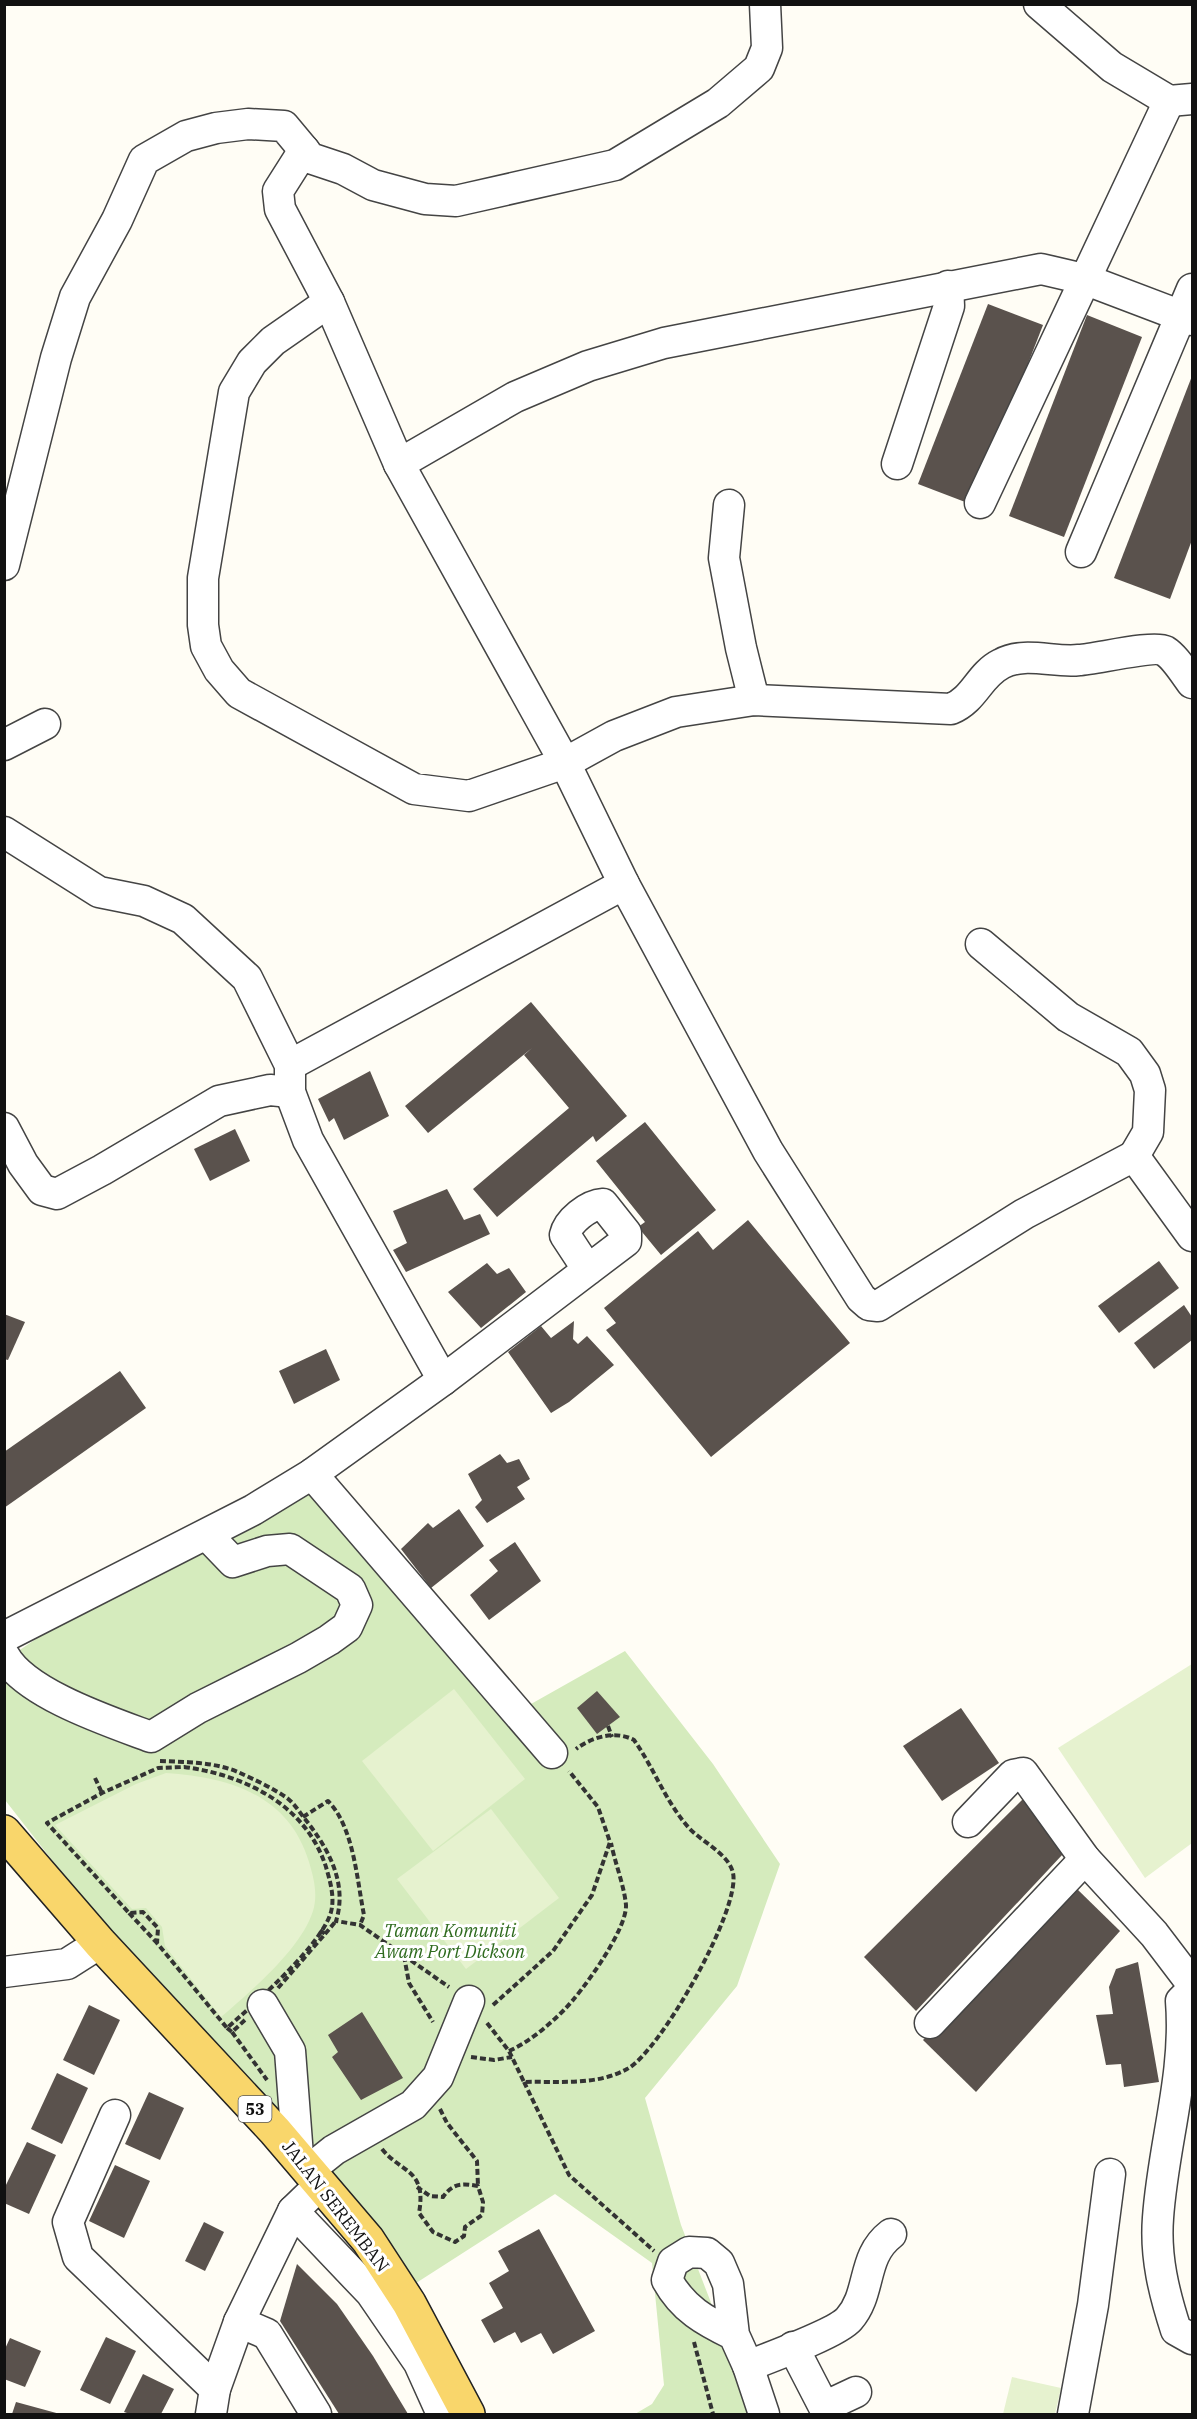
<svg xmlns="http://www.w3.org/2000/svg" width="1197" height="2419" viewBox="0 0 1197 2419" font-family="'IBM Plex Serif',serif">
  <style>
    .green { fill: #d5ebbd }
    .pitch { fill: #e6f2cf }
    .building { fill: #5a524d }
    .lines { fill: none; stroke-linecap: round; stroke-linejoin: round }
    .minor-casing { stroke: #444; stroke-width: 33 }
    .major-casing { stroke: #222; stroke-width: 36 }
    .path { stroke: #333; stroke-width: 4; stroke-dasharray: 6 3; stroke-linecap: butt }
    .minor { stroke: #fff; stroke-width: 30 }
    .major { stroke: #f9d66b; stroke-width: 33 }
    .labels { text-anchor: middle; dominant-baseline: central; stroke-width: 6; stroke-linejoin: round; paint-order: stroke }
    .shield { fill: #fff; stroke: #585858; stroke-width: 1.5 }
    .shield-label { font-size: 16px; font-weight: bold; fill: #111 }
    .park-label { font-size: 18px; font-style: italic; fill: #2f6b1f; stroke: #fff }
    .street-label { font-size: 18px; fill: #111; stroke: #fff }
  </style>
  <rect width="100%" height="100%" fill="#fffdf5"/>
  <path class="green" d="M311,1483L531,1704L625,1651L713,1764L780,1864L737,1986L645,2098L681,2225L754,2414H635L652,2404L664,2385L652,2263L555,2194L413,2285L102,1924L5,1800V1660L58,1624Z"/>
  <g class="pitch">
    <path d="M1192,1664V1843L1145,1878L1058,1748Z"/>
    <path d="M454,1689L525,1779L433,1851L362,1761Z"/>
    <path d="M166,1773C229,1777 289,1795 309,1862C314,1879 318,1894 313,1911C301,1949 251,1991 221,2017L165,1946L162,1927L146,1908L132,1909L55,1825L136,1784Z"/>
    <path d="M491,1809L559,1898L466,1969L397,1879Z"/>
    <path d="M1012,2377L1061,2388L1055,2414H1003Z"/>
  </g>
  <g class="building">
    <path d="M988,304L1043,325L973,505L918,484Z"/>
    <path d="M1087,315L1142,337L1064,537L1009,516Z"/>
    <path d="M1192,376V540L1170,599L1114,578Z"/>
    <path d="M531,1002L627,1116L596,1142L593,1136L497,1217L473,1189L569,1108L524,1055L532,1048L428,1133L405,1106Z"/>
    <path d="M370,1071L389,1116L344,1140L334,1118L329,1122L318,1099Z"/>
    <path d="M645,1122L716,1210L661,1255L638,1227L645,1222L596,1161Z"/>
    <path d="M235,1129L250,1161L210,1181L194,1149Z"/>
    <path d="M447,1189L464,1220L480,1214L490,1234L406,1272L393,1250L407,1243L393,1211Z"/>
    <path d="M748,1220L850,1343L711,1457L606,1330L616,1323L604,1308L698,1231L713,1250Z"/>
    <path d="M1159,1261L1179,1288L1119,1333L1098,1306Z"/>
    <path d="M487,1263L497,1274L509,1268L526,1292L481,1328L448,1292Z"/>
    <path d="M1184,1305L1192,1317V1340L1154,1369L1134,1343Z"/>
    <path d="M4,1314L25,1322L8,1360L4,1359Z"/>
    <path d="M574,1321L573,1339L578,1344L587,1336L614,1365L569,1402L551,1413L508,1352L541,1326L551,1338Z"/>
    <path d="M326,1349L340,1380L294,1404L279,1371Z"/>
    <path d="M120,1371L146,1408L4,1508V1452Z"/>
    <path d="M500,1454L507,1463L519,1459L530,1479L517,1487L525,1499L487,1523L475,1507L482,1500L468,1474Z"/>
    <path d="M459,1509L484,1546L431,1588L401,1549L428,1523L433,1528Z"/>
    <path d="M515,1542L541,1581L489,1620L470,1595L498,1571L489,1560Z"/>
    <path d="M597,1691L620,1717L597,1734L577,1708Z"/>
    <path d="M961,1708L999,1763L942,1801L903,1746Z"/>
    <path d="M1023,1799L1063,1854L916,2011L864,1957Z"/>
    <path d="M1075,1887L1120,1931L976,2092L923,2040Z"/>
    <path d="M1138,1962L1159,2082L1124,2087L1121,2064L1106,2065L1096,2015L1113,2014L1109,1987L1116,1969Z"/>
    <path d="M89,2005L120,2020L94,2075L63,2060Z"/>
    <path d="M362,2012L403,2078L361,2100L332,2057L338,2052L328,2035Z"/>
    <path d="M57,2073L88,2088L62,2144L31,2129Z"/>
    <path d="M149,2092L184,2108L160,2160L125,2144Z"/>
    <path d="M27,2142L56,2155L29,2214L4,2203V2189Z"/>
    <path d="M115,2165L150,2181L124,2238L89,2221Z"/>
    <path d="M204,2222L224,2232L205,2271L185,2261Z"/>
    <path d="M539,2229L595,2331L553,2354L541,2333L521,2343L515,2332L494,2343L481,2320L503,2308L489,2283L509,2271L498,2251Z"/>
    <path d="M297,2264L337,2304L373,2356L408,2414H339L280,2321Z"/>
    <path d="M106,2337L136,2351L110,2404L80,2390Z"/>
    <path d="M10,2338L41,2351L25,2387L4,2379V2351Z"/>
    <path d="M143,2374L174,2389L161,2414H130L124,2412Z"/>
    <path d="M16,2402L60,2414H12Z"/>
  </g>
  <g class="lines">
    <g class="minor-casing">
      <g id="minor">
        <path d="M765,4L767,48L759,68L718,103L615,165L456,201L425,199L373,185L343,169L310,158L304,150L278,191L280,209L329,302L399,464L565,763L624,884L768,1151L861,1298L869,1305L878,1306L1024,1214L1134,1156L1192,1236"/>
        <path d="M1039,4L1112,67L1169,101L1192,99"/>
        <path d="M329,302L273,341L252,362L234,392L203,578V625L206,646L219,670L239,693L414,789L469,796L565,763L614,736L676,712L754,700L951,709C975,699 979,675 1001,664C1024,651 1054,663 1079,660C1096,659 1154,645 1165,651C1175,657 1185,674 1192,683"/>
        <path d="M399,464L515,397L588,366L664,343L1041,269L1084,279L1192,320"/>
        <path d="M897,464L949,306L948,286"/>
        <path d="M980,503L1169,101"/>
        <path d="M729,505L724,558L741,648L754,700"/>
        <path d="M1081,552L1192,289"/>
        <path d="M4,565L56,358L75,297L117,220L144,160L186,136L216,128L248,124L284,126L304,150"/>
        <path d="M4,745L45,724"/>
        <path d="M4,832L99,892L144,901L183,919L247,978L290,1065V1092L308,1140L443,1380"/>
        <path d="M981,944L1068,1017L1129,1052L1145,1074L1150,1090L1148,1132L1134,1156"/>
        <path d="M290,1065L624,884"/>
        <path d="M4,1128L23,1164L42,1190L57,1194L102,1170L219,1101L270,1090L290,1092"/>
        <path d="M312,1474L552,1753"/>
        <path d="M4,1637L253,1510L312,1474L443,1380L626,1241V1233L603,1204C588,1205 568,1221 565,1235L588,1270"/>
        <path d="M4,1655C25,1694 111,1722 151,1737L198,1708L298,1658L329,1640L347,1627L357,1605L350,1589L290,1549L267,1551L233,1562L207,1535"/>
        <path d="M968,1822L1013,1775L1023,1773L1085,1859L1154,1934L1192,1984"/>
        <path d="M4,1972L67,1964L100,1943"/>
        <path d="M1192,1990L1181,2001C1187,2075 1163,2145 1158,2218C1155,2257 1164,2293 1176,2330L1192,2339"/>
        <path d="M263,2005L290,2051L298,2156"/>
        <path d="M930,2023L1085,1859"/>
        <path d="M115,2115L68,2222L78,2257L215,2389"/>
        <path d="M309,2170L334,2150L413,2105L438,2077L469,2001"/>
        <path d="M293,2211L371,2293L419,2363L442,2414"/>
        <path d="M239,2322L267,2334L316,2414"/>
        <path d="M734,2335C705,2321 683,2309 667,2280L673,2262L689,2252L707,2253L719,2263L728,2284L734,2335L748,2366L764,2414"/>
        <path d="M793,2347L824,2407L856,2392"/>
        <path d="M748,2366C768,2358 837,2333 849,2319C872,2293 861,2257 891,2234"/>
        <path d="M211,2414L215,2389L239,2322L293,2211L321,2184"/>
        <path d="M1073,2414L1093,2305L1110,2174"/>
      </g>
    </g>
    <g class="major-casing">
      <path id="major" d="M4,1832L100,1943L275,2131L368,2240L409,2303L468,2414"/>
    </g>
    <g class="path">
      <path d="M608,1726L612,1737"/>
      <path d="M160,1761C186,1762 214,1762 238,1772C253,1779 273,1788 287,1798C294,1803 300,1813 305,1819C328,1848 348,1883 336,1921L360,1925L449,1987"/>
      <path d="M184,1767C245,1775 306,1805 326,1867C330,1881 335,1897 331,1912C322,1945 254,2004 227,2028L157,1943L158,1928L143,1912L129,1913L47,1823L102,1793L158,1768Z"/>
      <path d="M95,1778L102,1793"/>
      <path d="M303,1817L328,1801C354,1827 357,1881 364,1915L360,1925"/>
      <path d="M129,1913L157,1943"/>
      <path d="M325,1934L336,1921"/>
      <path d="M404,1956L409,1983L433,2022"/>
      <path d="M278,1988L325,1934L320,1930"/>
      <path d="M493,2005L553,1951L592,1895L610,1842L598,1807L569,1771"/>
      <path d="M487,2023L509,2051L524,2082C557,2081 597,2086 627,2069C660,2052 741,1909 733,1873C729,1854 702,1842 689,1828C665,1801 654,1768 634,1740C615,1730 592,1737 576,1749"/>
      <path d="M227,2028L232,2032L245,2020"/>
      <path d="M232,2032L267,2080"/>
      <path d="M509,2051C529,2042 548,2026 564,2010C582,1992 627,1930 626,1905C624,1885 615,1863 611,1843"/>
      <path d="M471,2057L494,2060L512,2057"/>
      <path d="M524,2082L569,2175L654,2251"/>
      <path d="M440,2109L447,2123L477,2161L478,2186"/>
      <path d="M382,2149C401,2173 427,2169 419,2213L433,2232L455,2242L464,2236L465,2227L482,2215L483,2202L478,2186C462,2183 453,2183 443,2197L430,2196L417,2187"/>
      <path d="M694,2342L713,2414"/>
    </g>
    <use href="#minor" class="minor"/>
    <use href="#major" class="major"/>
  </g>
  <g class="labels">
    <rect class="shield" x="238.5" y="2096" width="33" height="26" rx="4.5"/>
    <g class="shield-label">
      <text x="255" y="2109">53</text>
    </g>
    <g class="park-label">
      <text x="450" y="1930">Taman Komuniti<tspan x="450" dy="21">Awam Port Dickson</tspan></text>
    </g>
    <g class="street-label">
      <text transform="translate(336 2206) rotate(52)">JALAN SEREMBAN</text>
    </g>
  </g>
  <rect width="1197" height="2419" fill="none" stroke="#111111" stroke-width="12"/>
</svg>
